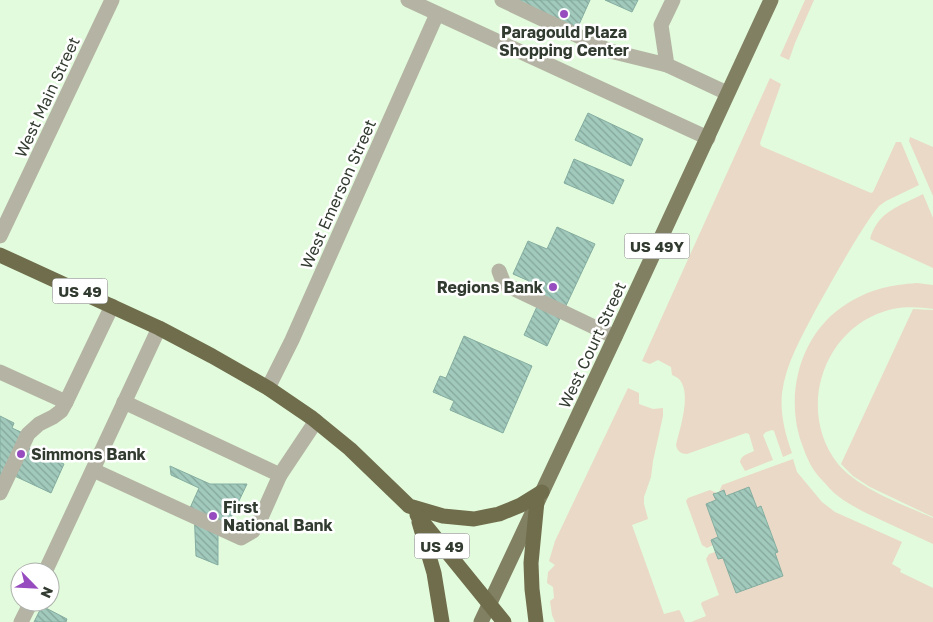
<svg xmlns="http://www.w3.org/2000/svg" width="933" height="622" viewBox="0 0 933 622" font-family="'Golos Text',sans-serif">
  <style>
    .green { fill: #ead9c6 }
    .building { fill: url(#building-back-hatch); stroke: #84ada0 }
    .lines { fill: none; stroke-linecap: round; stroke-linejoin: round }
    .minor { stroke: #b5b4a4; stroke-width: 15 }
    .major { stroke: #818063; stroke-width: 15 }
    .highway { stroke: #6f6d4b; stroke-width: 15 }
    .poi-dot { fill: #964cbe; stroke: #fff; stroke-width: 2 }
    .labels { text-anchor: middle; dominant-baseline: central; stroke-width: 5; stroke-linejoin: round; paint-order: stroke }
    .shield { fill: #fff; stroke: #70766e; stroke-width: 1 }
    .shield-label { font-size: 15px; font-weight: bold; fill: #323b30 }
    .poi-label { font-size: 16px; font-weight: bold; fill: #323b30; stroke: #fff; text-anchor: start }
    .street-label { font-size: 16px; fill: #323b30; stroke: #fff }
  </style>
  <defs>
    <pattern id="building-back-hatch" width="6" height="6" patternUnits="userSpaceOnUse" patternTransform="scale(1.25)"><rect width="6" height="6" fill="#a1cabd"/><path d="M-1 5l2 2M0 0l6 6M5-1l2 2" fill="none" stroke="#84a59a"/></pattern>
  </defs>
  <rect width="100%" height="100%" fill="#e2fbdc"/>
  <g class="green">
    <path d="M805,0H814L795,43L789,60L780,56Z"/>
    <path d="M770,78L781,84L760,143L761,146L871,193L873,192L895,144L896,142H901L919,185L886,201L879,206L872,215C851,246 833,279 815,311C801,338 786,363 782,393C780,414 785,433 792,453L783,457L774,431L772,430L766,432L763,435L773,460L745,471L740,462C741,455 748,454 754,451L749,434L746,433L687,454C681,454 677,451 676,445C680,428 692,393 679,379C677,377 674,376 672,375L671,367L658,360L650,364L642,361Z"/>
    <path d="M910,137L933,147V196L909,141Z"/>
    <path d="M923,194L933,218V268L870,239C878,211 900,206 923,194Z"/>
    <path d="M917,283L933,285V309C914,306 895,306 877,314C819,338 799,415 838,464C859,489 904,505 933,518V544C916,536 898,528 881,520C866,513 851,506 838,496C832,492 827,485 822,480C813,471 807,459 803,447C783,396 800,332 848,303C871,289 890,285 917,283Z"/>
    <path d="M913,309L933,310V517L870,487L853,476L841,464Z"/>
    <path d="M628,388L639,393V404L653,409L663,408V416L653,461L651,477L644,497V504L648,519L632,525L664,614L679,610L680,611L685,622H555L552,615L550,601L554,598L553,587L547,583L548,572L555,565L549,561L555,541Z"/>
    <path d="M793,459L797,472L822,502L835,512L902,542L892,564L901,569L900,572L933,588V622H691L706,616L701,604L702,602L719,595L706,559L709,554L715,552L718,559L723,558L736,593L783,576L775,553L778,552L762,507L757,508L749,488L726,496L724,491L719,492L722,485Z"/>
    <path d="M710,490L717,493L714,494L716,500L706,504L718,537L711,540L713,545L707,548L702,545L686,501L688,498Z"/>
  </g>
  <g class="building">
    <path d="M513,0H590L577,29Z"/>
    <path d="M605,0H638L632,12Z"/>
    <path d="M588,113L643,139L631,166L575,140Z"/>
    <path d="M574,159L624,180L613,204L564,183Z"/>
    <path d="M557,227L595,244L547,346L524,335L540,300L532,296L535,289L527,285L529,281L513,274L528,241L547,249Z"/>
    <path d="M464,336L532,366L503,433L450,410L454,401L433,392L440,376L446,378Z"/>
    <path d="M0,416L14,423L12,428L23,433L18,443L64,464L51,493L4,471L0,479Z"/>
    <path d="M170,466L210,484H247L227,526L218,521V565L196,556L194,510L190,508L199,488L171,475Z"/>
    <path d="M749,487L757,508L761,506L778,552L775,553L783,576L736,593L723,558L718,559L711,540L718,537L706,504L716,500L713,494L717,493L724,490L726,496Z"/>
    <path d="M42,606L67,619L66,622H34Z"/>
  </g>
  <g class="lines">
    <g class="minor">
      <path d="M408,0L708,138"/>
      <path d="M502,0L610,51L667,65"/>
      <path d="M673,0L661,25L667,65L727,93"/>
      <path d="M0,236L112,0"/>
      <path d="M499,271L504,284L615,337"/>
      <path d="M0,372L66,402L112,306"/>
      <path d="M268,388L292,340L437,14"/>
      <path d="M124,402L280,475L316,421"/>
      <path d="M93,470L241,538L253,531L260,520L280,475"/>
      <path d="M0,493L28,434L39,424L53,417L61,411L66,402"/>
      <path d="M45,572L159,328"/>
      <path d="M21,622L31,602"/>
    </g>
    <path class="major" d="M481,622L615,337L771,0"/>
    <g class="highway">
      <path d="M0,255L159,328L212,356L268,388L312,418L350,449L409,506L443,516L474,519L499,514L521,505L542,492"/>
      <path d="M417,515L504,622"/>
      <path d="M419,522L434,573L442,622"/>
      <path d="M536,622L532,589L531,563L537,501"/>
    </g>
  </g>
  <g class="poi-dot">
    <circle cx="564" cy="14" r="5"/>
    <circle cx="553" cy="287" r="5"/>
    <circle cx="21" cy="454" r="5"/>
    <circle cx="213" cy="516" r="5"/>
  </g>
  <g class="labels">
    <g class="shield">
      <rect x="624.5" y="233.5" width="65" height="25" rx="4"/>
      <rect x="52.5" y="278.5" width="55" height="25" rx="4"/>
      <rect x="414.5" y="533.5" width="55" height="25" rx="4"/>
    </g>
    <g class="shield-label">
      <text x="657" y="246">US 49Y</text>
      <text x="80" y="291">US 49</text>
      <text x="442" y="546">US 49</text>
    </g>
    <g class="poi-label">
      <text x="564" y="32" text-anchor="middle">Paragould Plaza<tspan x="564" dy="18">Shopping Center</tspan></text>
      <text x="543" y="287" text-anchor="end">Regions Bank</text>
      <text x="31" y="454">Simmons Bank</text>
      <text x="223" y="507">First<tspan x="223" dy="18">National Bank</tspan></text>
    </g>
    <g class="street-label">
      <text transform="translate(47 97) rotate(-65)">West Main Street</text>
      <text transform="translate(338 194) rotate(-66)">West Emerson Street</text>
      <text transform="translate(592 345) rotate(-65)">West Court Street</text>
    </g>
  </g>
  <g transform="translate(35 587) rotate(114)"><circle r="24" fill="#ffffff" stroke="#adb1ac"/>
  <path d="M0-4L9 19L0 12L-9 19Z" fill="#964cbe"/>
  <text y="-8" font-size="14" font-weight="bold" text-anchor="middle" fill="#323b30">N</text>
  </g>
</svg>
